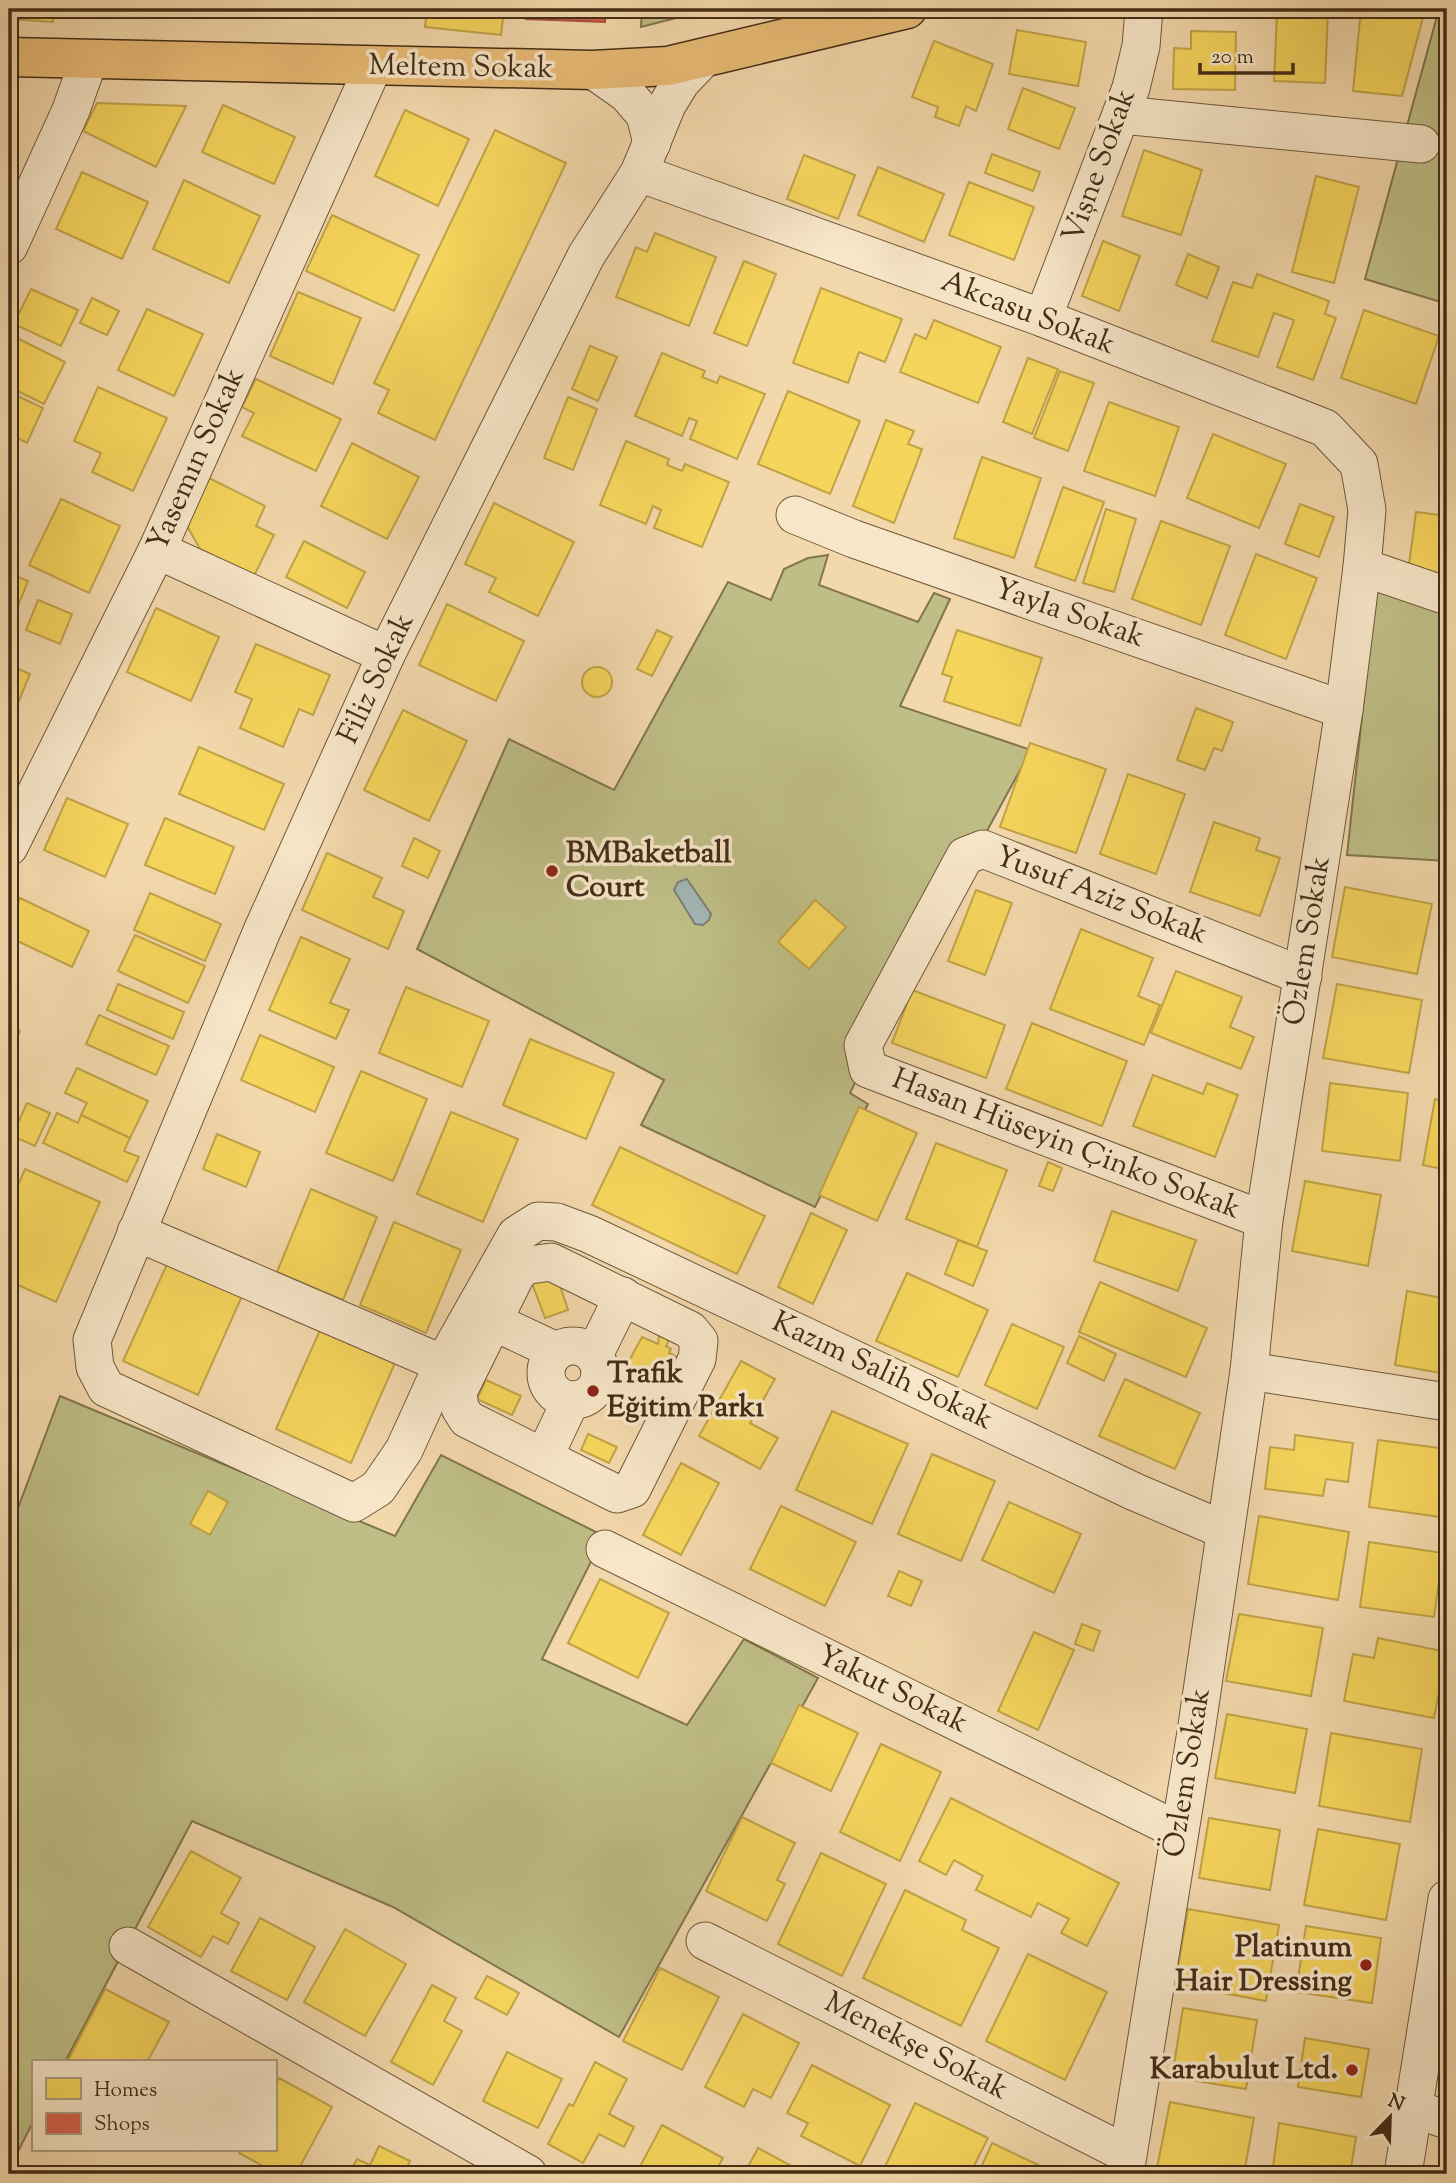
<svg xmlns="http://www.w3.org/2000/svg" width="1456" height="2183" viewBox="0 0 1456 2183" font-family="'Sorts Mill Goudy',serif">
  <style>
    .green { fill: #bfbe86; stroke: #82764e; stroke-width: 2 }
    .water { fill: #a3b6b6; stroke: #7d7f76; stroke-width: 2 }
    .homes { fill: #f6d55c; stroke: #c1a347; stroke-width: 2 }
    .shops { fill: #d6604d; stroke: #aa513d; stroke-width: 2 }
    .lines { fill: none; stroke-linecap: round; stroke-linejoin: round }
    .minor-casing { stroke: #70583c; stroke-width: 39 }
    .major-casing { stroke: #442d17; stroke-width: 41 }
    .minor { stroke: #f7e6c8; stroke-width: 37 }
    .major { stroke: #eabc76; stroke-width: 38 }
    .poi-dot { fill: #8f2418; stroke: #f7e6c8; stroke-width: 2.5 }
    .labels { text-anchor: middle; dominant-baseline: central; stroke-width: 7; stroke-linejoin: round; paint-order: stroke }
    .street-label { font-size: 30px; fill: #442d17; stroke: #f7e6c8 }
    .poi-label { font-size: 30px; font-weight: bold; fill: #442d17; stroke: #f7e6c8; text-anchor: start }
  </style>
  <rect width="100%" height="100%" fill="#f3d8ab"/>
  <filter id="stains"><feTurbulence type="fractalNoise" baseFrequency=".00286" numOctaves="4"/><feColorMatrix values="0 0 0 0 .2 0 0 0 0 .09 0 0 0 0 .02 0 0 0 .5 -.17"/></filter>
  <radialGradient id="worn" r=".72"><stop offset=".6" stop-color="#630" stop-opacity="0"/><stop offset="1" stop-color="#630" stop-opacity=".3"/></radialGradient>
  <g class="green">
    <path d="M642,9H711L641,27Z"/>
    <path d="M1439,9H1447V304L1365,279Z"/>
    <path d="M828,555L819,585L918,622L934,593L950,599L900,706L1031,750L910,972L850,1093L868,1104L815,1207L641,1125L664,1080L417,949L509,739L614,790L728,582L771,600L784,569L808,558Z"/>
    <path d="M1376,587L1447,615V861L1347,855Z"/>
    <path d="M60,1396L395,1536L441,1455L604,1536L542,1659L687,1725L744,1639L818,1678L619,2037L393,1907L192,1821L65,2062H33V2122L9,2169V1532Z"/>
  </g>
  <path class="water" d="M687,879L711,914L709,920L703,925L695,924L674,890L678,882Z"/>
  <g class="homes">
    <path d="M9,9H54L53,22L9,19Z"/>
    <path d="M183,9H240V15L183,12Z"/>
    <path d="M427,9H504L501,35L425,27Z"/>
    <path d="M1253,9H1351V13L1328,12L1325,83L1274,81L1277,15H1253Z"/>
    <path d="M1361,9L1425,10L1402,96L1353,91Z"/>
    <path d="M1017,30L1086,42L1078,86L1009,74Z"/>
    <path d="M1191,31L1236,32L1235,90L1173,89L1174,48L1191,49Z"/>
    <path d="M934,41L993,64L976,111L966,106L959,126L935,117L938,107L912,97Z"/>
    <path d="M1023,88L1075,108L1059,149L1008,129Z"/>
    <path d="M97,103L186,106L156,167L83,131Z"/>
    <path d="M223,105L295,137L274,184L202,152Z"/>
    <path d="M405,110L469,139L438,206L375,176Z"/>
    <path d="M495,130L566,163L435,440L378,413L389,390L374,383Z"/>
    <path d="M1144,150L1202,170L1181,235L1122,216Z"/>
    <path d="M992,154L1040,172L1033,191L985,173Z"/>
    <path d="M804,155L855,175L838,219L787,199Z"/>
    <path d="M878,167L944,194L924,242L858,215Z"/>
    <path d="M82,172L148,202L122,259L56,229Z"/>
    <path d="M1316,176L1359,187L1334,283L1292,272Z"/>
    <path d="M184,180L260,216L229,283L153,249Z"/>
    <path d="M969,182L1034,207L1014,260L949,235Z"/>
    <path d="M332,215L419,255L394,311L306,271Z"/>
    <path d="M655,233L716,257L689,326L616,297L636,247L647,252Z"/>
    <path d="M1103,241L1140,256L1119,311L1082,296Z"/>
    <path d="M1188,254L1219,267L1207,298L1176,285Z"/>
    <path d="M744,261L776,274L747,346L714,333Z"/>
    <path d="M1257,274L1329,301L1325,314L1336,318L1313,380L1277,367L1294,320L1274,313L1258,357L1212,341L1233,282L1252,288Z"/>
    <path d="M821,288L902,319L885,362L859,352L848,383L793,363Z"/>
    <path d="M31,289L78,310L61,346L14,324Z"/>
    <path d="M298,292L361,318L333,384L270,356Z"/>
    <path d="M92,298L119,311L107,335L80,323Z"/>
    <path d="M147,309L203,334L174,396L118,370Z"/>
    <path d="M1364,310L1439,336L1416,404L1341,378Z"/>
    <path d="M934,320L1001,347L978,403L900,372L915,334L926,339Z"/>
    <path d="M9,334L65,362L44,404L9,387Z"/>
    <path d="M590,346L617,357L598,401L572,389Z"/>
    <path d="M662,353L705,371L702,377L717,383L720,376L765,394L737,459L690,439L697,421L689,418L682,436L635,416Z"/>
    <path d="M1028,358L1058,369L1032,434L1003,422Z"/>
    <path d="M1060,371L1094,383L1068,451L1034,438Z"/>
    <path d="M256,379L341,419L316,471L242,436L254,413L242,407Z"/>
    <path d="M98,387L167,418L133,491L92,472L101,453L74,441Z"/>
    <path d="M788,391L860,421L830,494L758,464Z"/>
    <path d="M9,392L43,408L27,443L9,434Z"/>
    <path d="M568,397L597,409L573,470L544,458Z"/>
    <path d="M1109,402L1179,427L1155,496L1084,471Z"/>
    <path d="M886,420L914,431L908,444L922,449L894,523L853,506Z"/>
    <path d="M1213,434L1286,464L1259,528L1187,498Z"/>
    <path d="M626,441L669,459L667,465L682,471L685,464L729,482L702,547L654,528L661,510L653,506L646,524L600,505Z"/>
    <path d="M352,443L419,477L387,539L321,506Z"/>
    <path d="M982,457L1041,478L1014,558L954,538Z"/>
    <path d="M209,478L265,506L256,526L274,535L254,576L200,549L186,524Z"/>
    <path d="M1063,487L1104,502L1075,581L1035,567Z"/>
    <path d="M61,499L120,526L89,593L29,565Z"/>
    <path d="M494,503L574,542L538,616L489,592L496,578L465,564Z"/>
    <path d="M1300,504L1334,517L1319,557L1285,544Z"/>
    <path d="M1106,509L1136,519L1114,592L1083,583Z"/>
    <path d="M1416,512L1447,516V577L1408,572Z"/>
    <path d="M1161,521L1230,546L1201,625L1132,599Z"/>
    <path d="M304,541L365,572L347,608L286,577Z"/>
    <path d="M1256,554L1317,578L1286,659L1225,635Z"/>
    <path d="M9,573L28,581L14,616L9,614Z"/>
    <path d="M38,600L72,614L60,644L26,630Z"/>
    <path d="M447,604L524,641L496,701L419,665Z"/>
    <path d="M156,608L219,637L191,701L127,672Z"/>
    <path d="M657,630L672,637L652,676L637,669Z"/>
    <path d="M957,630L1042,658L1020,726L944,701L952,677L942,674Z"/>
    <path d="M256,644L330,675L313,715L299,709L283,747L240,728L252,699L235,692Z"/>
    <path d="M9,665L30,674L18,703L9,700Z"/>
    <circle cx="597" cy="682" r="15"/>
    <path d="M1196,708L1233,722L1222,751L1214,748L1205,770L1177,760Z"/>
    <path d="M403,710L467,741L429,821L364,790Z"/>
    <path d="M1030,743L1106,769L1076,853L1000,827Z"/>
    <path d="M199,747L284,784L264,830L179,794Z"/>
    <path d="M1128,774L1185,794L1156,874L1100,854Z"/>
    <path d="M67,798L128,824L105,877L44,850Z"/>
    <path d="M165,818L234,847L215,894L145,865Z"/>
    <path d="M1214,822L1260,838L1256,850L1280,858L1260,916L1190,892Z"/>
    <path d="M414,838L440,851L428,878L402,866Z"/>
    <path d="M327,853L382,878L373,897L404,911L388,949L302,910Z"/>
    <path d="M1345,887L1432,904L1417,974L1332,957Z"/>
    <path d="M976,890L1012,903L985,975L948,961Z"/>
    <path d="M150,893L221,924L205,961L134,930Z"/>
    <path d="M20,898L89,931L72,967L9,937V921Z"/>
    <path d="M815,900L846,927L809,969L778,942Z"/>
    <path d="M1081,929L1153,958L1138,996L1160,1005L1144,1045L1050,1009Z"/>
    <path d="M135,935L205,966L188,1003L118,971Z"/>
    <path d="M301,937L350,959L330,1003L349,1010L336,1039L269,1010Z"/>
    <path d="M1176,971L1242,997L1230,1027L1254,1037L1241,1069L1151,1033Z"/>
    <path d="M118,984L184,1012L173,1039L107,1010Z"/>
    <path d="M1337,984L1422,1000L1409,1073L1323,1058Z"/>
    <path d="M406,987L489,1021L462,1087L379,1053Z"/>
    <path d="M912,990L1005,1025L986,1078L892,1043Z"/>
    <path d="M99,1015L169,1046L156,1075L86,1044Z"/>
    <path d="M1032,1023L1127,1061L1102,1126L1006,1089Z"/>
    <path d="M9,1026L20,1031L9,1057Z"/>
    <path d="M260,1035L334,1067L315,1112L241,1080Z"/>
    <path d="M530,1039L614,1073L586,1139L503,1105Z"/>
    <path d="M77,1068L148,1101L130,1138L81,1115L87,1103L65,1093Z"/>
    <path d="M361,1071L427,1099L393,1181L326,1153Z"/>
    <path d="M1153,1075L1203,1094L1207,1083L1238,1095L1215,1157L1133,1126Z"/>
    <path d="M1330,1083L1408,1093L1400,1161L1322,1151Z"/>
    <path d="M1435,1099L1447,1102V1170L1423,1165Z"/>
    <path d="M27,1103L50,1113L35,1146L12,1136Z"/>
    <path d="M859,1107L917,1133L877,1221L819,1195Z"/>
    <path d="M451,1112L518,1139L483,1222L417,1194Z"/>
    <path d="M57,1113L78,1123L81,1115L130,1138L124,1151L139,1157L127,1182L43,1143Z"/>
    <path d="M217,1134L260,1152L246,1187L203,1169Z"/>
    <path d="M936,1143L1007,1170L977,1247L906,1219Z"/>
    <path d="M620,1147L765,1216L737,1274L592,1205Z"/>
    <path d="M1048,1162L1062,1168L1053,1191L1039,1186Z"/>
    <path d="M25,1169L100,1202L56,1302L9,1281V1206Z"/>
    <path d="M1305,1181L1381,1195L1368,1266L1292,1251Z"/>
    <path d="M311,1189L377,1217L343,1300L277,1272Z"/>
    <path d="M1112,1211L1196,1240L1178,1291L1094,1261Z"/>
    <path d="M811,1213L847,1230L813,1304L778,1287Z"/>
    <path d="M394,1222L461,1250L426,1333L360,1305Z"/>
    <path d="M958,1240L987,1251L973,1286L945,1274Z"/>
    <path d="M168,1262L242,1296L198,1395L123,1361Z"/>
    <path d="M907,1273L988,1310L958,1377L876,1341Z"/>
    <path d="M556,1274L568,1310L545,1318L532,1283Z"/>
    <path d="M1100,1282L1207,1328L1186,1377L1079,1332Z"/>
    <path d="M1407,1291L1447,1299V1374L1395,1365Z"/>
    <path d="M1012,1324L1064,1347L1037,1409L985,1385Z"/>
    <path d="M320,1330L395,1363L351,1463L276,1429Z"/>
    <path d="M659,1335L669,1340L666,1346L671,1349L669,1353L685,1361L676,1379L658,1371L653,1384L625,1368L642,1337L658,1344Z"/>
    <path d="M1079,1336L1116,1354L1104,1381L1067,1363Z"/>
    <path d="M741,1361L775,1379L750,1423L778,1438L760,1469L699,1436Z"/>
    <path d="M1125,1379L1200,1413L1175,1469L1099,1436Z"/>
    <path d="M486,1380L521,1396L512,1415L477,1399Z"/>
    <path d="M832,1411L908,1444L872,1524L796,1490Z"/>
    <path d="M588,1434L617,1447L609,1463L581,1450Z"/>
    <path d="M1295,1435L1353,1443L1348,1482L1326,1479L1323,1496L1265,1489L1270,1447L1294,1450Z"/>
    <path d="M1378,1440L1447,1449V1518L1369,1507Z"/>
    <path d="M932,1454L995,1481L961,1561L898,1534Z"/>
    <path d="M681,1463L719,1483L681,1555L643,1535Z"/>
    <path d="M208,1491L228,1502L210,1535L190,1524Z"/>
    <path d="M1009,1502L1081,1534L1054,1593L982,1560Z"/>
    <path d="M781,1506L856,1542L825,1606L750,1569Z"/>
    <path d="M1259,1516L1349,1532L1338,1600L1248,1584Z"/>
    <path d="M1369,1542L1443,1553L1434,1617L1360,1607Z"/>
    <path d="M899,1571L922,1581L911,1606L888,1596Z"/>
    <path d="M600,1579L669,1613L638,1678L568,1643Z"/>
    <path d="M1239,1614L1323,1628L1311,1696L1226,1681Z"/>
    <path d="M1082,1624L1100,1631L1093,1651L1075,1644Z"/>
    <path d="M1034,1632L1074,1650L1038,1730L998,1711Z"/>
    <path d="M1378,1638L1447,1652L1434,1718L1344,1701L1353,1654L1374,1658Z"/>
    <path d="M799,1705L858,1733L831,1791L771,1763Z"/>
    <path d="M1227,1714L1307,1729L1295,1793L1215,1778Z"/>
    <path d="M1331,1733L1422,1749L1410,1822L1319,1806Z"/>
    <path d="M881,1744L941,1772L900,1861L840,1832Z"/>
    <path d="M951,1798L1119,1883L1087,1946L1061,1933L1069,1919L1038,1903L1031,1917L976,1890L983,1876L954,1860L946,1875L919,1861Z"/>
    <path d="M742,1817L795,1843L777,1880L785,1884L767,1921L706,1891Z"/>
    <path d="M1209,1818L1280,1830L1270,1890L1199,1878Z"/>
    <path d="M1318,1829L1400,1844L1386,1920L1304,1905Z"/>
    <path d="M191,1851L241,1878L221,1913L239,1923L228,1944L213,1936L201,1957L148,1927Z"/>
    <path d="M821,1853L886,1884L842,1976L778,1944Z"/>
    <path d="M905,1890L966,1920L962,1930L999,1948L961,2026L863,1978Z"/>
    <path d="M1188,1909L1279,1925L1266,2001L1175,1984Z"/>
    <path d="M260,1918L315,1947L287,2000L231,1971Z"/>
    <path d="M1306,1926L1381,1938L1372,2003L1296,1992Z"/>
    <path d="M345,1929L406,1964L365,2036L304,2002Z"/>
    <path d="M1028,1954L1107,1992L1065,2080L986,2041Z"/>
    <path d="M660,1968L719,1997L682,2070L623,2041Z"/>
    <path d="M487,1976L519,1993L507,2015L475,1998Z"/>
    <path d="M432,1985L456,1998L444,2021L462,2031L433,2085L391,2062Z"/>
    <path d="M105,1989L169,2022L147,2062H67Z"/>
    <path d="M1183,2008L1257,2020L1246,2089L1172,2077Z"/>
    <path d="M743,2014L799,2043L771,2098L753,2089L744,2107L705,2087Z"/>
    <path d="M1305,2038L1369,2049L1361,2097L1298,2087Z"/>
    <path d="M507,2052L562,2079L538,2128L483,2101Z"/>
    <path d="M595,2062L627,2079L609,2114L634,2127L624,2147L599,2134L583,2163L548,2144L569,2104L573,2106Z"/>
    <path d="M812,2065L890,2105L860,2166L801,2136L808,2123L787,2113Z"/>
    <path d="M279,2078L332,2107L296,2174H278L239,2153L240,2150H275V2086Z"/>
    <path d="M1170,2102L1254,2118L1244,2174L1156,2173Z"/>
    <path d="M915,2103L988,2138L970,2174H890L883,2171Z"/>
    <path d="M1279,2123L1356,2137L1350,2174H1272Z"/>
    <path d="M662,2125L723,2158L714,2174H636Z"/>
    <path d="M992,2143L1057,2174H978Z"/>
    <path d="M379,2146L410,2161L404,2174H349L357,2159L370,2165Z"/>
    <path d="M758,2148L788,2164L804,2174H744Z"/>
  </g>
  <path class="shops" d="M526,9H606L605,22L526,19Z"/>
  <g class="lines">
    <g class="minor-casing">
      <g id="minor">
        <path d="M704,58L681,82L667,105L639,173L586,256L386,655L262,931L92,1340L95,1367L106,1388L354,1503L378,1488L404,1450L443,1364L516,1235L538,1221L557,1222L589,1234L1135,1492L1224,1530"/>
        <path d="M593,70L627,94L645,115L652,143"/>
        <path d="M1122,115L1421,144"/>
        <path d="M639,173L1043,318L1325,428L1359,464L1367,510L1362,567L1344,710L1264,1220L1249,1371L1196,1732L1125,2174"/>
        <path d="M9,246L71,110L89,59"/>
        <path d="M1043,318L1131,88L1141,46L1144,10"/>
        <path d="M795,515L854,539L1344,710"/>
        <path d="M157,550L386,655"/>
        <path d="M1362,567L1447,596"/>
        <path d="M9,847L157,550L373,67"/>
        <path d="M1264,1220L868,1069L863,1045L965,856L983,849L1303,976"/>
        <path d="M136,1232L443,1364"/>
        <path d="M551,1262L690,1330L699,1341L697,1359L632,1489L617,1494L467,1419L460,1408L458,1392L515,1277L523,1266Z"/>
        <path d="M492,1321L556,1351"/>
        <circle cx="573" cy="1373" r="27"/>
        <path d="M594,1355L623,1296"/>
        <path d="M1249,1371L1447,1402"/>
        <path d="M600,1374L671,1408"/>
        <path d="M544,1457L571,1400"/>
        <path d="M605,1549L1179,1831"/>
        <path d="M705,1941L1127,2154"/>
        <path d="M128,1946L528,2174"/>
        <path d="M1415,2109L1447,2120"/>
        <path d="M1403,2174L1447,1899"/>
      </g>
    </g>
    <g class="major-casing">
      <path id="major" d="M9,57L593,70L668,66L907,9"/>
    </g>
    <use href="#minor" class="minor"/>
    <use href="#major" class="major"/>
  </g>
  <g class="poi-dot">
    <circle cx="552" cy="871" r="7"/>
    <circle cx="593" cy="1391" r="7"/>
    <circle cx="1366" cy="1965" r="7"/>
    <circle cx="1352" cy="2070" r="7"/>
  </g>
  <g class="labels">
    <g class="street-label">
      <text transform="translate(461 68) rotate(1)">Meltem Sokak</text>
      <text transform="translate(1100 166) rotate(-70)">Vişne Sokak</text>
      <text transform="translate(1028 314) rotate(21)">Akcasu Sokak</text>
      <text transform="translate(197 460) rotate(-66)">Yasemın Sokak</text>
      <text transform="translate(1069 614) rotate(19)">Yayla Sokak</text>
      <text transform="translate(377 679) rotate(-65)">Filiz Sokak</text>
      <text transform="translate(1101 896) rotate(21)">Yusuf Aziz Sokak</text>
      <text transform="translate(1308 941) rotate(-81)">Özlem Sokak</text>
      <text transform="translate(1066 1145) rotate(21)">Hasan Hüseyin Çinko Sokak</text>
      <text transform="translate(882 1372) rotate(25)">Kazım Salih Sokak</text>
      <text transform="translate(892 1690) rotate(26)">Yakut Sokak</text>
      <text transform="translate(1188 1773) rotate(-81)">Özlem Sokak</text>
      <text transform="translate(916 2047) rotate(27)">Menekşe Sokak</text>
    </g>
    <g class="poi-label">
      <text x="566" y="854">BMBaketball<tspan x="566" dy="34">Court</tspan></text>
      <text x="607" y="1374">Trafik<tspan x="607" dy="34">Eğitim Parkı</tspan></text>
      <text x="1352" y="1948" text-anchor="end">Platinum<tspan x="1352" dy="34">Hair Dressing</tspan></text>
      <text x="1338" y="2070" text-anchor="end">Karabulut Ltd.</text>
    </g>
  </g>
  <rect width="1456" height="2183" fill="none" stroke="#f3d8ab" stroke-width="35"/>
  <rect x="10" y="10" width="1435" height="2162" fill="none" stroke="#442d17" stroke-width="3.5"/>
  <rect x="18" y="18" width="1421" height="2148" fill="none" stroke="#442d17" stroke-width="2"/>
  <rect x="32" y="2060" width="245" height="91" fill="#f7e6c8" stroke="#af9c81" stroke-width="2"/>
  <rect x="46" y="2078" width="35" height="21" fill="#f6d55c" stroke="#af9c81" stroke-width="2"/>
  <text x="94" y="2096" font-size="21" fill="#442d17">Homes</text>
  <rect x="46" y="2113" width="35" height="21" fill="#d6604d" stroke="#af9c81" stroke-width="2"/>
  <text x="94" y="2130" font-size="21" fill="#442d17">Shops</text>
  <g transform="translate(1390 2117) rotate(23)" stroke="#f7e6c8" stroke-width="5" paint-order="stroke">
  <path d="M0-5L12 26L0 18L-12 26Z" fill="#442d17"/>
  <text y="-10" font-size="19" font-weight="bold" text-anchor="middle" fill="#442d17">N</text>
  </g>
  <path d="M1200 63v10h93v-10" fill="none" stroke="#442d17" stroke-width="3.5"/>
  <text x="1211" y="63" font-size="21" fill="#442d17" stroke="#f7e6c8" stroke-width="5" paint-order="stroke">20 m</text>
  <rect width="100%" height="100%" filter="url(#stains)"/>
  <rect width="100%" height="100%" fill="url(#worn)"/>
</svg>
